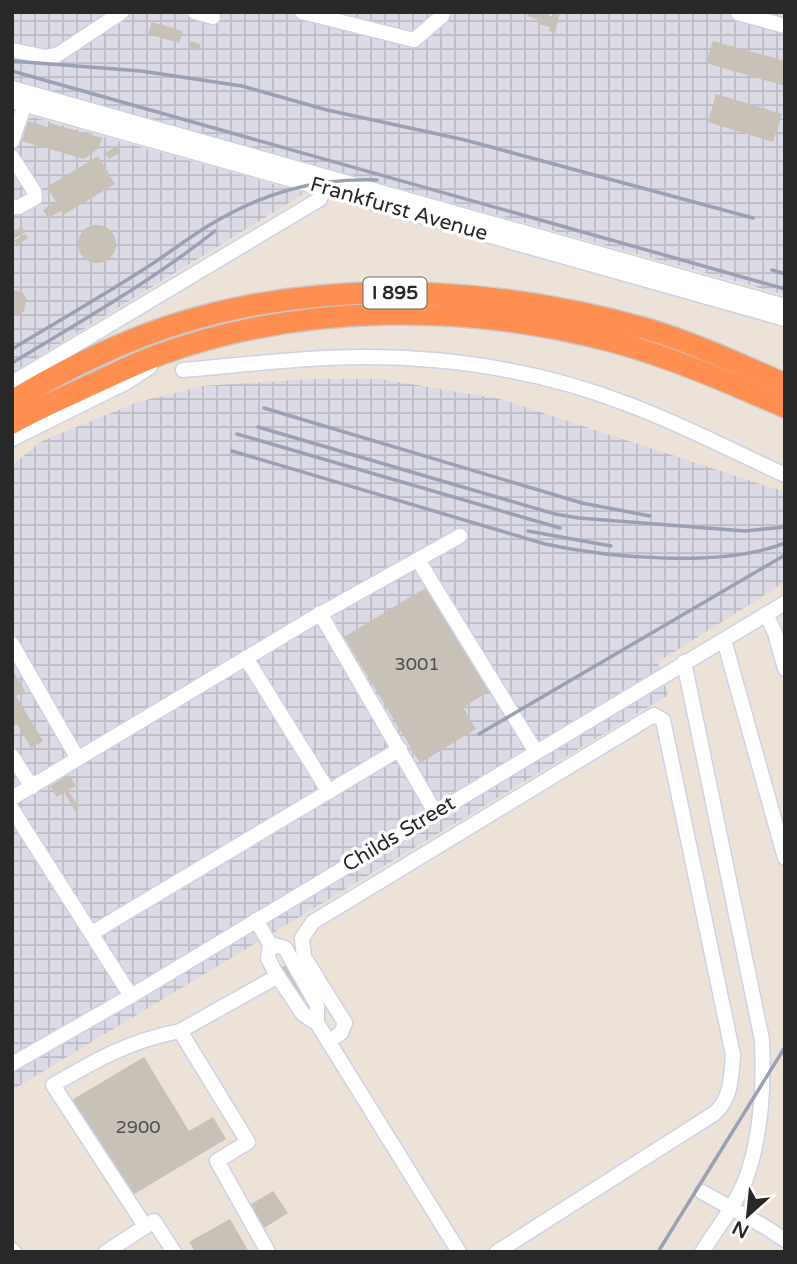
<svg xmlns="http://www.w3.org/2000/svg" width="797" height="1264" viewBox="0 0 797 1264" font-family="'Varela Round',sans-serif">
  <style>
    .industrial { fill: url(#industrial-grid) }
    .building { fill: #c7c1b7 }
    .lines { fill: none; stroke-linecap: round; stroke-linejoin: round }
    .minor-casing { stroke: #cdd3e4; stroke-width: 17 }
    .highway-casing { stroke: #c7c7c7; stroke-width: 24 }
    .minor { stroke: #fff; stroke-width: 14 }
    .highway { stroke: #ff8e51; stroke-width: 21 }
    .rail { stroke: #9ba1b5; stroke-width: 3.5 }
    .labels { text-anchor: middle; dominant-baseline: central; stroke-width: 7; stroke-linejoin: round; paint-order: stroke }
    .number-label { font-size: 18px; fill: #504e4c }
    .shield { fill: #fff; stroke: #686868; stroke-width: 2 }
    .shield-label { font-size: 19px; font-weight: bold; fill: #282828 }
    .street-label { font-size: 21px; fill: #282828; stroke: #fff }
  </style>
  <defs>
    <pattern id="industrial-grid" width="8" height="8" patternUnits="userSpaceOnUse" patternTransform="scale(1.75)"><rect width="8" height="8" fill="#dcdae4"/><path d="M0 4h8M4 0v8" fill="none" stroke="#bdbbc4"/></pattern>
  </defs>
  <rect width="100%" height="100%" fill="#ede2d8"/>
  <g class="industrial">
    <path d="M12,12H785V295L12,81Z"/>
    <path d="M12,111L305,193L12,373Z"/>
    <path d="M313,379H381L500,399L785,492V582L658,662L668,695L12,1090V465L42,441L138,402L202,386Z"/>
  </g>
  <g class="building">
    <path d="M528,12H550L549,16L553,17L555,12H560L555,33L549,31L550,27L538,24L539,20L527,16Z"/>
    <path d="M152,22L183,31L179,43L148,34Z"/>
    <path d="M191,41L201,44L199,50L189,47Z"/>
    <path d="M713,41L785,61V86L706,63Z"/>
    <path d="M716,94L782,114L773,142L708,122Z"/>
    <path d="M28,121L48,127L49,123L102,138L99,148L84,159L22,141Z"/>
    <path d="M117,146L121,152L109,159L105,153Z"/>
    <path d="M98,156L115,184L63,215L61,211L48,218L43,210L56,202L47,187Z"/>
    <circle cx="97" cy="244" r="19"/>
    <path d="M22,227L25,232L12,240V233Z"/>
    <path d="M25,234L28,238L17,245L14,241Z"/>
    <path d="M12,290L22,292L27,299L24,311L17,316H12Z"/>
    <path d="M427,587L490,691L463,707L476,729L420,763L344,637Z"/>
    <path d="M12,669L25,691L16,696L43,741L31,748L17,724L12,727Z"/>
    <path d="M69,775L76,786L68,790L79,808L75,811L64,792L57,797L50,786Z"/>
    <path d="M287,964L308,997L299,1003L278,970Z"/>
    <path d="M144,1057L189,1131L213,1117L226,1139L131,1196L72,1100Z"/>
    <path d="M273,1191L288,1213L264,1228L250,1205Z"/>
    <path d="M230,1219L249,1252H195L189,1242Z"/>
  </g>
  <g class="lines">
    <g class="minor-casing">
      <g id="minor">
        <path d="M195,12L213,17"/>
        <path d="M302,12L414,40L442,16L443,12"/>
        <path d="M738,13L785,26"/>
        <path d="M12,50L46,57L57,55L122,12"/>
        <path d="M12,88L785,306"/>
        <path d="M12,101L785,319"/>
        <path d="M12,141L25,104"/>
        <path d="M12,157L34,191L35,198L19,207H12"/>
        <path d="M183,370C243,365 304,357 364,357C454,357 545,372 630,405C683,425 733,451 785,475"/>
        <path d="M12,383L320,199L328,179"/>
        <path d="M12,439L123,384L150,367"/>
        <path d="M418,560L536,752"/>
        <path d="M320,613L435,812"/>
        <path d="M766,614L775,633L785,669"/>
        <path d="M724,640L785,858"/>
        <path d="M12,644L78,759"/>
        <path d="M246,658L329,792"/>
        <path d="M684,662L762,1040C764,1086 761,1139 745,1181C735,1206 716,1230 702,1252"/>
        <path d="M12,756L32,787"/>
        <path d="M12,798L313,618L460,536"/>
        <path d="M12,809L131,996"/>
        <path d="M256,920L270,944L268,958L275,972L303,1014L317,1023V1005L285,948L270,944"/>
        <path d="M92,933L400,749"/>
        <path d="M317,1023L459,1252"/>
        <path d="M329,1041L341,1033L345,1023L304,957L302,938L313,922L647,719L654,715L663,720L733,1055C731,1077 732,1097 715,1113L497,1252"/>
        <path d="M12,1064L131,996L785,603"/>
        <path d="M702,1192L767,1228L785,1240"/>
        <path d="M145,1226L53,1085C98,1059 129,1041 180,1031"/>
        <path d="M12,1250L14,1252"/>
        <path d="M106,1252L154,1221L174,1252"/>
        <path d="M268,1252L217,1161L248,1142L180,1031L278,976"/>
      </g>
    </g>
    <g class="highway-casing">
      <g id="highway">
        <path d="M12,401C75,363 144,330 216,313C356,279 509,290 647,329C694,343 739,364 785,384"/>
        <path d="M12,423C37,409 63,398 88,386C113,375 136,363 161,354C304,303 466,303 611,341C671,357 728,382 785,407"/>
      </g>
    </g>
    <use href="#minor" class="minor"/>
    <use href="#highway" class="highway"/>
    <g class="rail">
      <path d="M12,61L141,71L242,86L327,110L465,140L753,218"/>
      <path d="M12,71L785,289"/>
      <path d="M772,270L785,274"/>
      <path d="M12,349C55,323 99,298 141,271C164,257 185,240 208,226C262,193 314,178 377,180"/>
      <path d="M12,363C81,321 152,281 215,231"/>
      <path d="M264,408L582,503L650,516"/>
      <path d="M258,427L555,514L579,518L745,531L785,527"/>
      <path d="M237,434L560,528"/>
      <path d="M232,451L545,544C610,558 722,568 785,543"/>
      <path d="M528,531L611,546"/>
      <path d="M785,703V761"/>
      <path d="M479,734L785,555"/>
      <path d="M658,1252L785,1047"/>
    </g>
  </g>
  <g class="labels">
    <g class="number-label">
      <text x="417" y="664">3001</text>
      <text x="138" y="1127">2900</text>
    </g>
    <rect class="shield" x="363.5" y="277.5" width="63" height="31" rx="5"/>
    <g class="shield-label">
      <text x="395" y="293">I 895</text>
    </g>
    <g class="street-label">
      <text transform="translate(399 209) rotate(16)">Frankfurst Avenue</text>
      <text transform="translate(399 834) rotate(-31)">Childs Street</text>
    </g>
  </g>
  <rect width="797" height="1264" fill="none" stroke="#282828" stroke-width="28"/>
  <g transform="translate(748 1215) rotate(207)" stroke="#ffffff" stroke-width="5" paint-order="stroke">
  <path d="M0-5L12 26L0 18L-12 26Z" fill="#282828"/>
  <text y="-10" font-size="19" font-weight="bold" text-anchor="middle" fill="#282828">N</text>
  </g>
</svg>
